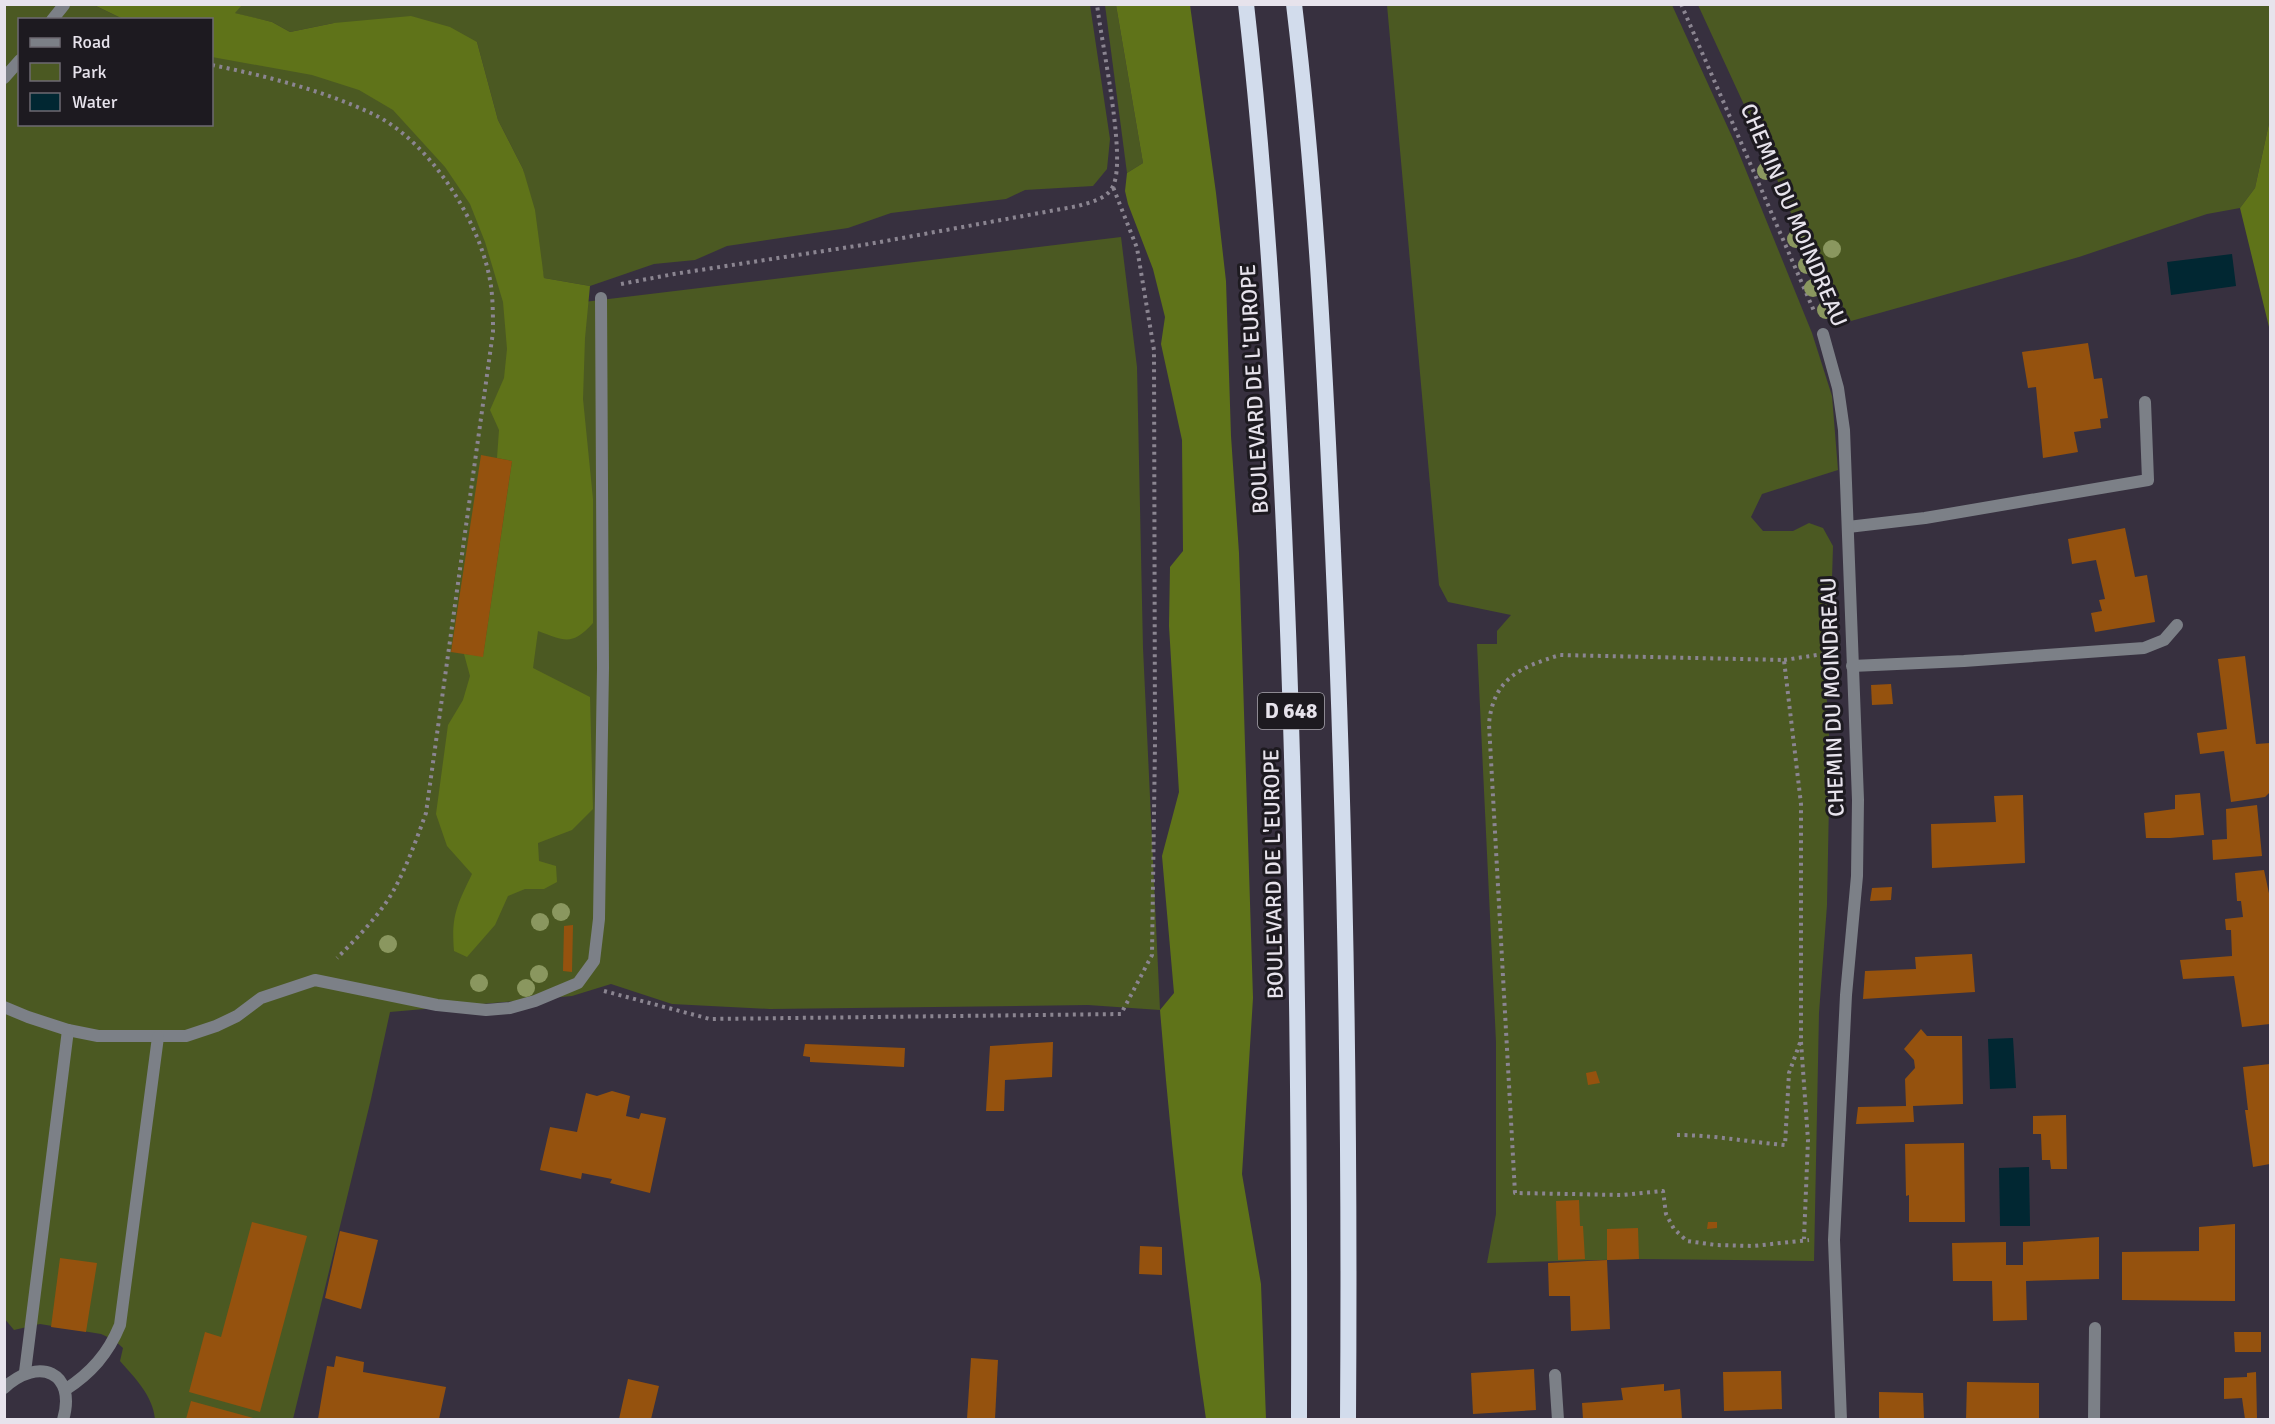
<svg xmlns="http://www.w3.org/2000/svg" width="2275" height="1424" viewBox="0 0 2275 1424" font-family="Signika,sans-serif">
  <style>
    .green { fill: #4b5922 }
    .forest { fill: #5f7319 }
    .water { fill: #012732 }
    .building { fill: #95520e }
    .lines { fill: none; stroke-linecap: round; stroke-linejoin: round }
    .path { stroke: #8b8591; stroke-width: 4; stroke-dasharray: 3 4.5; stroke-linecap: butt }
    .service { stroke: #7c8087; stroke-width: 12 }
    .minor { stroke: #7c8087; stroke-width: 12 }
    .trunk { stroke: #d2dcec; stroke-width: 16 }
    .tree { fill: #8a975f }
    .labels { text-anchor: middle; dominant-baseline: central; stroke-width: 6; stroke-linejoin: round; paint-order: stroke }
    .shield { fill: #1d1a20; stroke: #aaa7af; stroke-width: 1.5 }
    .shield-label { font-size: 21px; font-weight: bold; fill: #e7e3ec }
    .street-label { font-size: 22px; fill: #e7e3ec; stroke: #1d1a20 }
  </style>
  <rect width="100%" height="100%" fill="#37303f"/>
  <g class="green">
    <path d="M242,4L1090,5L1110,139L1107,169L1093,186L1025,190L1006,199L891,213L848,228L727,246L695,260L654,264L590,286L544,278L523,169L498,120L477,42L334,23L290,32L272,22L234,13Z"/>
    <path d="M4,5H94L123,19L20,20V124H212V51L449,60L534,308L1121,237L1137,367L1143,648L1160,1010L1088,1005L770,1009L672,1004L611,984L572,996L390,1012L371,1099L293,1419H155C153,1396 135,1378 120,1361L123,1348L114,1340L101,1334L40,1324L14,1330L4,1318Z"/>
    <path d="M1105,5H1116L1143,163L1127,173Z"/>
    <path d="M1387,5H1672L1734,141L1812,333L1832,396L1838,470L1762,494L1751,517L1763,531H1793L1809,523L1823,528L1833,546L1831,612L1823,639L1830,751L1827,905L1819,1013L1814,1261L1639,1259L1487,1263L1496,1214V1042L1477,644H1497V631L1511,615L1448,602L1439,585Z"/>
    <path d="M1698,5H2270V119L2255,188L2240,208L2207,214L2079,257L1851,321L1793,218L1764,148Z"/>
  </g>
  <g class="forest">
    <path d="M94,5H242L235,13L272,22L290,32L334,23L411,16L450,27L477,42L498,120L523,169L535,210L544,278L590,286L585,338L583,399L593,499V623C572,646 565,641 538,631L533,668L590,697L593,809L572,830L538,843L539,861L556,866L557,882L544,889H525L508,896L495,925L467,957L454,951C451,916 457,905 472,874L447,846L436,814L448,725L463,700L470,676L464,654L483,656L512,461L497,458L499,430L490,410L504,378L507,349L503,302L485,242L470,204L445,167L393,110L359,90L312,75L212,57V20L123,19Z"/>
    <path d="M1116,5H1190L1216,193L1226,281L1231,436L1239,553L1253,998L1242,1174L1261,1284L1266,1419H1206C1186,1283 1171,1147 1160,1010L1174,993L1162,856L1179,792L1169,626L1170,567L1183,551L1182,440L1161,344L1165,317L1153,269L1128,204L1125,191L1127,173L1143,163Z"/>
    <path d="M2270,119V331L2240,208L2255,188Z"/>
  </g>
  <g class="water">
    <path d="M2232,254L2236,286L2171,295L2167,262Z"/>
    <path d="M2013,1038L2016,1088L1990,1089L1988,1039Z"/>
    <path d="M2029,1167L2030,1226H2000L1999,1168Z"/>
  </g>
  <g class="building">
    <path d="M2088,343L2094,379L2102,378L2108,418L2100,419L2101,428L2074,432L2078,452L2043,458L2036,387L2028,388L2022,352Z"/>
    <path d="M481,455L512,461L483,657L451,652Z"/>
    <path d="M2125,528L2135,577L2147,575L2155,622L2095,632L2091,613L2102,611L2099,600L2105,599L2096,560L2072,564L2068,539Z"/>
    <path d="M2245,656L2256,744L2270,743V792L2265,797L2231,802L2224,751L2200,754L2197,733L2227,729L2218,659Z"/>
    <path d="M1891,684L1893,704L1872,705L1871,685Z"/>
    <path d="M2200,793L2204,835L2170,838H2146L2144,813L2175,809V795Z"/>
    <path d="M2023,795L2025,863L1932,868L1931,824L1996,822L1994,796Z"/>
    <path d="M2257,805L2262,856L2213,860L2212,840L2227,839L2226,809Z"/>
    <path d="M2264,870L2270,898V1024L2242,1027L2234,976L2183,979L2180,960L2232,956L2231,930H2226L2225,919L2243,917L2241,901H2237L2235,873Z"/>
    <path d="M1892,887L1891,900L1870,901L1872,888Z"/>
    <path d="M573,925L572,972L563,971L564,926Z"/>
    <path d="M1972,954L1975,992L1863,999L1865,971L1916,969L1915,957Z"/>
    <path d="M1921,1029L1927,1036H1962L1963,1104L1913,1106L1914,1122L1856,1124L1858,1107L1906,1106L1905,1079L1915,1068L1914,1060L1904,1049Z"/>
    <path d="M1053,1042L1052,1077L1005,1080L1004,1111H986L990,1046Z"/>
    <path d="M805,1044L905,1048L904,1067L810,1062V1057L803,1056Z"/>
    <path d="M2270,1064V1164L2253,1167L2245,1110H2248L2243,1067Z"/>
    <path d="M1596,1071L1600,1083L1588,1085L1586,1073Z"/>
    <path d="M612,1091L630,1096L626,1116L639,1119L641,1113L666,1118L650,1193L610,1183L612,1179L582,1173L581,1179L540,1170L550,1127L577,1132L586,1093L597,1096Z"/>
    <path d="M2066,1115L2067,1169H2051L2050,1160H2042L2041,1134H2033V1116Z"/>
    <path d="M1964,1143L1965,1222H1909V1195L1906,1196L1905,1144Z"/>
    <path d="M1579,1200L1580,1226H1583L1585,1259L1558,1260L1556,1201Z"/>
    <path d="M252,1222L307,1236L260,1412L189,1392L205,1332L221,1337Z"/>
    <path d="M1708,1222H1717V1228L1707,1229Z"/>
    <path d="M2235,1224V1301L2122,1300V1252L2199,1251V1227Z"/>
    <path d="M1638,1228L1639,1259L1607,1260V1229Z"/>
    <path d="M340,1231L378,1240L361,1309L325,1298Z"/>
    <path d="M2099,1237V1279L2026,1281L2027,1320L1993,1321L1992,1281H1953L1952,1243L2006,1242V1265H2023V1242Z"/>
    <path d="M1140,1246L1162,1247V1275L1139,1274Z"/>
    <path d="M60,1258L97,1263L86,1332L51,1327Z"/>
    <path d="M1607,1260L1610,1329L1571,1331L1570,1296H1549L1548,1263Z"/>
    <path d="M2234,1332H2261V1352H2235Z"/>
    <path d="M336,1356L364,1362L363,1372L446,1387L439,1419H318L327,1366L334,1367Z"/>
    <path d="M971,1358L998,1360L995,1419H967Z"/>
    <path d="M1534,1369L1536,1410L1473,1414L1471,1373Z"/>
    <path d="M1781,1371L1782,1409L1724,1411L1723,1372Z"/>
    <path d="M2256,1372L2257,1419H2245L2242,1398L2224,1399V1378L2247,1377V1373Z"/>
    <path d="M628,1379L659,1386L651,1419H619Z"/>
    <path d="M1967,1382L2039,1383V1419H1966Z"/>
    <path d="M1664,1384V1391L1680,1389L1682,1419H1583L1582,1403L1623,1400L1621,1388Z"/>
    <path d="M1879,1392L1923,1393L1924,1419H1879Z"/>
    <path d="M191,1401L257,1419H186Z"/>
  </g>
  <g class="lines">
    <g class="path">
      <path d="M1681,4L1814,311"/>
      <path d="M212,65C266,76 322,90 373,114C431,142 482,224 491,286C493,301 493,317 493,332L426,813C417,838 408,863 396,886C382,913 358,937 337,958"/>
      <path d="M621,284L674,274L869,244L1078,206C1091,202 1107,199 1113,186C1127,159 1101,41 1097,4"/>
      <path d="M1784,660L1830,653"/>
      <path d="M604,991L710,1019L1121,1014L1152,955L1155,744L1154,350L1137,248L1113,187"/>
      <path d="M1801,1042L1808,1140L1804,1239"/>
      <path d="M1677,1135C1713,1135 1749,1142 1785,1145L1789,1073L1801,1040V804L1784,660L1560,655C1521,667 1493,678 1489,724L1515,1193L1622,1195L1663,1191L1666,1214L1674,1229L1687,1241L1716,1245L1753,1246L1809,1240"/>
    </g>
    <g class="service">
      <path d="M52,20L64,5"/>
      <path d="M4,78L20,60"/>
      <path d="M1848,527L1925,518L2148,480L2145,402"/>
      <path d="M1852,666L1964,661L2144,648L2164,640L2177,625"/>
      <path d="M4,1007L28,1017L68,1030L98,1036H186L216,1026L237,1016L261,998L315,980L437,1005L486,1010L510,1008L535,1001L578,983L594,961L599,919L603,668L601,298"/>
      <path d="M25,1372L68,1030"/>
      <path d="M1555,1375L1558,1420"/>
      <path d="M65,1390C91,1373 108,1354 120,1325L158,1037"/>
      <path d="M2094,1420L2095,1328"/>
    </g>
    <g class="minor">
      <path d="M1823,334L1838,388L1844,430L1858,800L1857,876L1846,995L1834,1240L1841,1420"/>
      <path d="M4,1388C39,1356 77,1372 63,1420"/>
    </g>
    <g class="trunk">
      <path d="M1246,4C1266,179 1276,354 1284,530C1297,826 1300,1123 1299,1420"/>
      <path d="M1294,4C1316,186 1325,369 1333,551C1346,840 1350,1130 1348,1420"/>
    </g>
  </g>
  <g class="tree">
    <circle cx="1766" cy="171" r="9"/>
    <circle cx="1796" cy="239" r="9"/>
    <circle cx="1832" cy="249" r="9"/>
    <circle cx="1807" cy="265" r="9"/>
    <circle cx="1813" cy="288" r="9"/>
    <circle cx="1826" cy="310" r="9"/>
    <circle cx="561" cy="912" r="9"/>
    <circle cx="540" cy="922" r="9"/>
    <circle cx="388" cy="944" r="9"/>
    <circle cx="539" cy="974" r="9"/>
    <circle cx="479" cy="983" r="9"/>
    <circle cx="526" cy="988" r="9"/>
  </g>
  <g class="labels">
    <rect class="shield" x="1258" y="693" width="66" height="36" rx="4.5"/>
    <g class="shield-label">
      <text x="1291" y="711">D 648</text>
    </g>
    <g class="street-label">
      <text transform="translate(1794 215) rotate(67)">CHEMIN DU MOINDREAU</text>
      <text transform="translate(1254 389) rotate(-93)">BOULEVARD DE L'EUROPE</text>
      <text transform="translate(1832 697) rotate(-92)">CHEMIN DU MOINDREAU</text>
      <text transform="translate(1273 874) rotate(-91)">BOULEVARD DE L'EUROPE</text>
    </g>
  </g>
  <rect width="2275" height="1424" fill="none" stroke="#e7e3ec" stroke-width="12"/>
  <rect x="18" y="18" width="195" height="108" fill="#1d1a20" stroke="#6e6a72" stroke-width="1.5"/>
  <rect x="30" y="38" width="30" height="9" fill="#7c8087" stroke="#6e6a72" stroke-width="1.5"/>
  <text x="72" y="48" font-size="18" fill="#e7e3ec">Road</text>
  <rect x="30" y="63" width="30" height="18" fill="#4b5922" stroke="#6e6a72" stroke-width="1.5"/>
  <text x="72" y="78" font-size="18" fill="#e7e3ec">Park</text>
  <rect x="30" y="93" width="30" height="18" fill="#012732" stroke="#6e6a72" stroke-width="1.5"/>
  <text x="72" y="108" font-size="18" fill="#e7e3ec">Water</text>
</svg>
